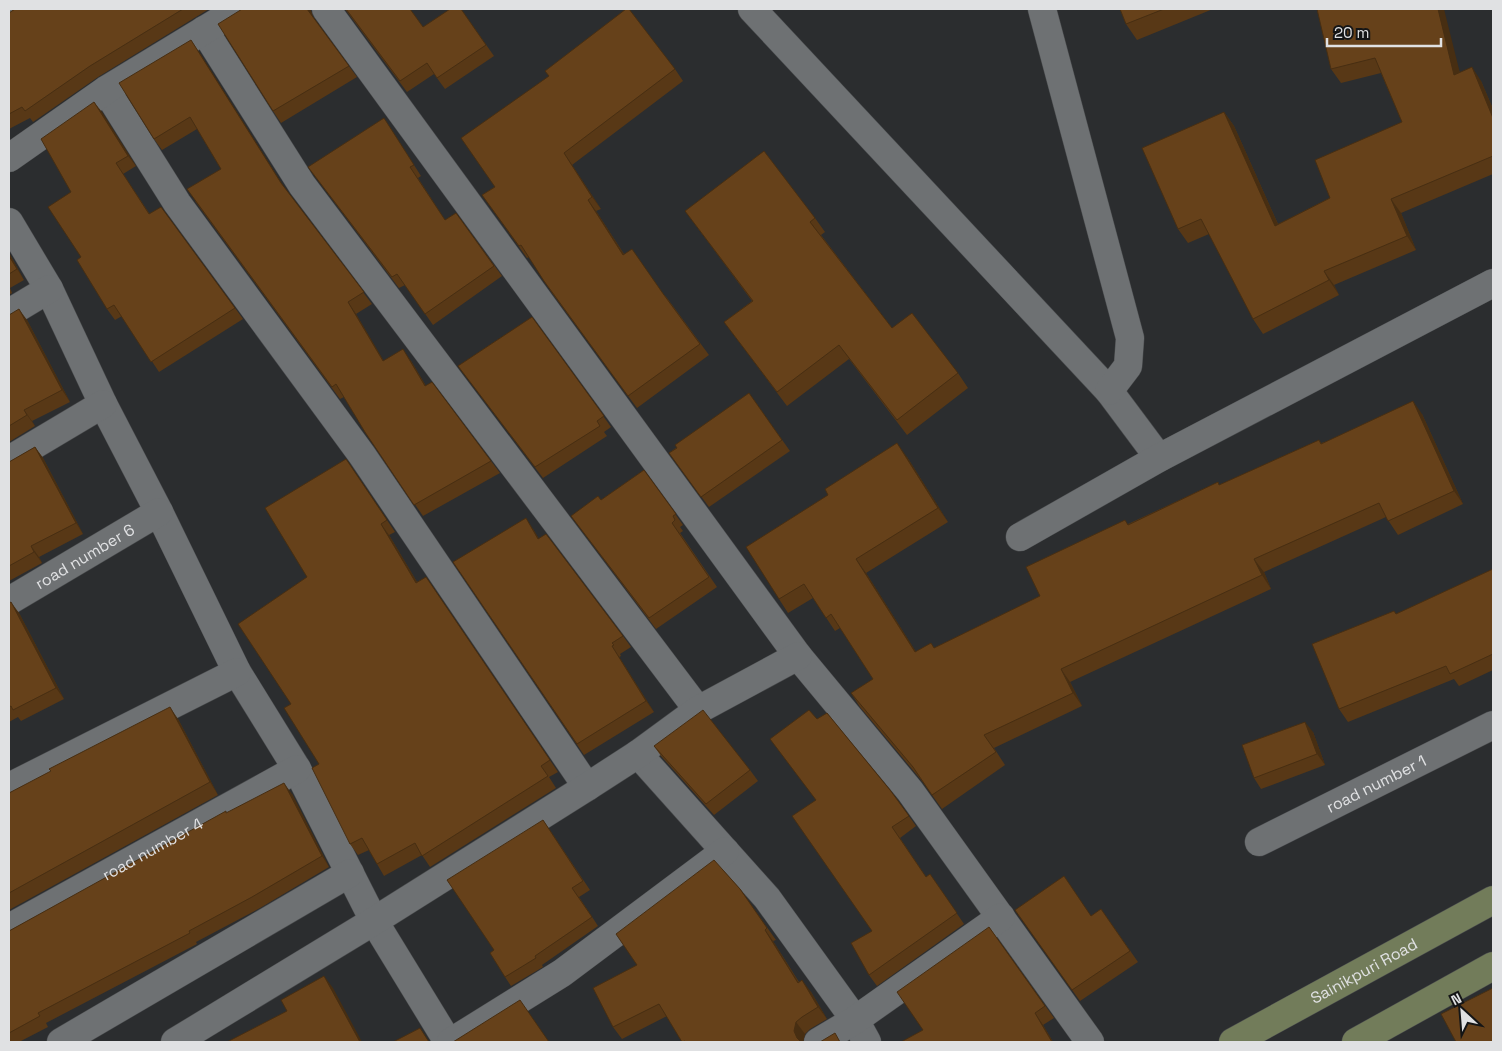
<svg xmlns="http://www.w3.org/2000/svg" width="1502" height="1051" viewBox="0 0 1502 1051" font-family="'Space Grotesk',sans-serif">
  <style>
    .lines { fill: none; stroke-linecap: round; stroke-linejoin: round }
    .minor-casing { stroke: #484a4c; stroke-width: 29 }
    .secondary-casing { stroke: #484a4c; stroke-width: 29 }
    .minor { stroke: #6e7173; stroke-width: 28 }
    .secondary { stroke: #727c5a; stroke-width: 28 }
    .wall { fill: #583816 }
    .shaded-wall { fill: #472e12 }
    .building { fill: #66411a; stroke: #472e12 }
    .labels { text-anchor: middle; dominant-baseline: central; stroke-width: 4; stroke-linejoin: round; paint-order: stroke }
    .street-label { font-size: 16px; fill: #e0e1e3; stroke: #141516 }
  </style>
  <rect width="100%" height="100%" fill="#2b2d2f"/>
  <g class="lines">
    <g class="minor-casing">
      <g id="minor">
        <path d="M326,9L798,656L910,791L1090,1042"/>
        <path d="M752,9L1109,391L1159,458"/>
        <path d="M1042,9L1130,338L1128,366L1109,391"/>
        <path d="M9,10L12,9"/>
        <path d="M204,30L302,185L698,710"/>
        <path d="M106,90L177,203L362,455L587,787"/>
        <path d="M9,158L106,90L239,9"/>
        <path d="M9,222L49,289L103,404L159,512L237,672L297,769L374,921L448,1042"/>
        <path d="M9,313L49,289"/>
        <path d="M9,460L103,404"/>
        <path d="M1020,537L1159,458L1493,283"/>
        <path id="s1" d="M9,601L159,512"/>
        <path d="M638,754L767,898L855,1020L867,1042"/>
        <path d="M9,787L237,672"/>
        <path id="s2" d="M1259,842L1493,725"/>
        <path id="s3" d="M9,928L297,769"/>
        <path d="M61,1042L350,873"/>
        <path d="M175,1042L374,921L587,787L638,754L698,710L798,656"/>
        <path d="M451,1042L562,973L725,851"/>
        <path d="M818,1042L855,1020L1001,917"/>
      </g>
    </g>
    <g class="secondary-casing">
      <g id="secondary">
        <path id="s4" d="M1233,1042L1493,900"/>
        <path d="M1356,1042L1493,966"/>
      </g>
    </g>
    <use href="#minor" class="minor"/>
    <use href="#secondary" class="secondary"/>
  </g>
  <g class="wall">
    <path d="M15,9H209L98,77L33,122L30,118L9,129V13Z"/>
    <path d="M242,9H311V11L313,17L357,77L281,123L273,111L239,11Z"/>
    <path d="M345,9H410L423,27L461,9L494,56L445,89L434,74L407,92Z"/>
    <path d="M1120,9H1213L1137,40L1126,24Z"/>
    <path d="M1317,9L1481,81L1493,109V174L1401,213L1416,250L1334,285L1339,295L1263,334L1253,319L1209,234L1188,243L1178,229L1224,112L1234,126L1278,224L1330,198L1402,122L1381,73L1341,83L1331,69Z"/>
    <path d="M199,52L285,189L372,304L356,314L383,360L411,361L426,386L491,461L500,473L423,516L365,432L344,397L340,399L195,201L221,169L197,129L162,150L154,139Z"/>
    <path d="M675,69L683,81L572,165L601,209L596,211L624,254L667,298L709,355L637,408L552,293L529,257L527,258L482,195Z"/>
    <path d="M94,102L136,166L123,174L149,213L235,308L243,319L159,372L122,316L115,320L107,309L81,257L71,192Z"/>
    <path d="M391,129L421,176L418,178L445,220L456,213L502,276L433,325L405,285L399,288L308,167Z"/>
    <path d="M685,211L815,218L825,232L821,235L892,328L958,373L968,388L907,435L849,359L787,406L724,322L752,301Z"/>
    <path d="M9,253L24,280L10,288L12,293L9,295Z"/>
    <path d="M9,315L27,320L70,402L32,421L35,426L9,442Z"/>
    <path d="M532,317L611,427L604,432L607,436L543,478L458,366Z"/>
    <path d="M749,393L790,451L709,507L669,453Z"/>
    <path d="M1422,414L1463,504L1398,535L1386,517L1264,572L1271,589L1070,682L1082,706L994,748L1005,765L942,809L922,781L860,707L851,693L873,679L840,628L835,631L813,598L788,613L779,599L907,457L948,522L866,573L916,652L934,648L1040,596L1128,524L1218,482L1219,485L1319,440L1321,443Z"/>
    <path d="M35,447L43,458L83,534L39,557L42,563L9,581V462Z"/>
    <path d="M346,459L395,532L389,535L417,582L426,577L558,772L549,777L556,788L430,867L422,855L384,876L377,864L369,850L358,855L350,844L319,764L291,704L307,577Z"/>
    <path d="M644,470L683,525L680,527L683,531L680,533L717,587L656,629L571,516L601,500Z"/>
    <path d="M533,529L539,539L623,636L631,647L620,654L621,656L619,657L654,712L584,755L453,562Z"/>
    <path d="M1493,569V670L1459,686L1454,679L1348,722L1339,709L1397,614Z"/>
    <path d="M9,603L19,613L64,699L21,721L18,717L9,722Z"/>
    <path d="M178,719L218,795L9,910V793Z"/>
    <path d="M817,719L890,790L916,826L900,838L926,877L930,874L964,924L877,986L869,975L872,931Z"/>
    <path d="M1313,732L1325,765L1261,789L1254,778Z"/>
    <path d="M654,746L750,770L758,781L714,815L661,756Z"/>
    <path d="M292,794L329,867L260,908L196,942L197,944L46,1023L48,1027L19,1042H9V931L227,813Z"/>
    <path d="M543,820L590,890L579,897L598,926L542,965L543,967L511,986L505,977L494,950Z"/>
    <path d="M740,889L776,940L773,941L799,982L811,992L827,1019L810,1029L805,1034L803,1042H682L667,1016L622,1039L613,1027L637,965Z"/>
    <path d="M1101,909L1138,962L1080,1001L1015,910L1091,916Z"/>
    <path d="M989,927L1054,1018L1043,1025L1053,1042H901L923,1030Z"/>
  </g>
  <g class="shaded-wall">
    <path d="M307,9H311V11L313,18Z"/>
    <path d="M1438,9H1444L1464,89L1454,75Z"/>
    <path d="M191,40L199,52L289,195L281,183Z"/>
    <path d="M1472,67L1481,81L1493,109V118Z"/>
    <path d="M94,102L102,112L136,166L128,156Z"/>
    <path d="M1224,112L1234,126L1285,240L1275,226Z"/>
    <path d="M564,153L572,165L601,209L592,197Z"/>
    <path d="M1391,199L1401,213L1416,250L1407,236Z"/>
    <path d="M588,200L596,211L632,267L623,255Z"/>
    <path d="M9,253L24,280L17,269L9,256Z"/>
    <path d="M1324,271L1334,285L1339,295L1329,280Z"/>
    <path d="M348,302L356,314L391,373L383,361Z"/>
    <path d="M19,309L27,320L70,402L62,390Z"/>
    <path d="M403,349L411,361L433,398L425,386Z"/>
    <path d="M1413,401L1422,414L1463,504L1454,491Z"/>
    <path d="M24,410L32,421L35,426L27,415Z"/>
    <path d="M897,443L907,457L948,522L938,508Z"/>
    <path d="M35,447L43,458L83,534L76,523Z"/>
    <path d="M526,518L533,529L546,550L538,539Z"/>
    <path d="M381,524L389,535L424,594L416,583Z"/>
    <path d="M31,546L39,557L42,563L34,552Z"/>
    <path d="M856,559L866,573L925,666L915,652Z"/>
    <path d="M1254,559L1264,572L1271,589L1262,575Z"/>
    <path d="M11,602L19,613L64,699L56,688Z"/>
    <path d="M612,646L654,712L646,701Z"/>
    <path d="M1061,669L1070,682L1082,706L1073,693Z"/>
    <path d="M170,707L178,719L218,795L210,782Z"/>
    <path d="M1305,722L1313,732L1325,765L1317,754Z"/>
    <path d="M284,783L292,794L329,867L322,856Z"/>
    <path d="M765,930L773,941L806,995L798,983Z"/>
    <path d="M324,976L333,988L362,1042H360Z"/>
    <path d="M802,980L811,992L827,1019L818,1007Z"/>
    <path d="M1035,1013L1043,1025L1053,1042H1052Z"/>
    <path d="M796,1022L805,1034L803,1042H799L797,1038L794,1031Z"/>
  </g>
  <g class="building">
    <path d="M15,9H183L90,66L25,111L22,107L9,114V13Z"/>
    <path d="M242,9H307L349,66L273,111L218,24L239,11Z"/>
    <path d="M346,9H410L423,27L450,9H461L486,45L437,78L427,63L400,81Z"/>
    <path d="M626,9H629L675,69L564,153L592,197L588,200L623,255L632,249L664,295L700,344L628,396L544,281L521,245L519,246L482,195L495,187L461,138L549,76L545,71Z"/>
    <path d="M1120,9H1164L1126,24Z"/>
    <path d="M1317,9H1438L1454,75L1472,67L1493,118V156L1391,199L1407,236L1324,271L1329,280L1253,319L1201,219L1178,229L1142,148L1224,112L1275,226L1330,198L1315,160L1402,122L1375,58L1331,69Z"/>
    <path d="M191,40L281,183L364,292L348,302L383,361L403,349L425,386L432,382L491,461L414,505L365,432L336,384L332,387L187,189L221,169L190,117L154,139L119,83Z"/>
    <path d="M94,102L128,156L116,163L149,214L161,207L235,308L151,362L114,305L107,309L77,260L81,257L48,207L71,192L41,139Z"/>
    <path d="M384,118L414,165L410,167L445,220L456,213L494,266L425,314L397,274L392,277L308,167Z"/>
    <path d="M764,151L815,218L810,222L892,328L912,313L958,373L897,420L839,345L777,392L724,322L753,301L685,211Z"/>
    <path d="M9,256L17,269L9,274Z"/>
    <path d="M19,309L62,390L24,410L27,415L9,426V315Z"/>
    <path d="M532,317L604,416L597,421L600,426L535,467L458,366Z"/>
    <path d="M749,393L782,440L701,497L669,453L677,448L675,445Z"/>
    <path d="M1413,401L1454,491L1388,521L1379,503L1254,559L1262,575L1061,669L1073,693L984,735L996,752L932,795L913,767L851,693L873,679L831,614L826,618L804,584L779,599L746,547L828,495L825,489L897,443L938,508L856,559L915,652L931,643L934,648L1040,596L1026,567L1125,520L1128,525L1218,482L1219,485L1319,440L1321,444Z"/>
    <path d="M35,447L76,523L31,546L34,552L9,566V462Z"/>
    <path d="M346,459L387,520L381,524L416,583L426,577L550,760L541,766L548,776L422,856L415,843L377,864L362,838L350,844L312,768L319,764L284,708L291,704L238,624L307,577L265,508Z"/>
    <path d="M644,470L676,514L673,516L675,520L672,523L709,577L649,618L571,516L598,496L601,500Z"/>
    <path d="M526,518L538,539L546,534L623,636L612,643L614,645L612,646L646,701L577,744L453,562Z"/>
    <path d="M1493,569V654L1450,674L1446,666L1339,709L1312,644L1394,611L1396,614Z"/>
    <path d="M11,602L56,688L13,710L11,706L9,707V603Z"/>
    <path d="M170,707L210,782L9,893V793L51,771L49,769Z"/>
    <path d="M703,710L750,770L706,804L654,746Z"/>
    <path d="M809,710L817,719L827,713L890,790L909,816L892,827L926,877L930,874L957,913L869,975L851,943L872,931L792,816L816,800L770,739Z"/>
    <path d="M1305,722L1317,754L1254,778L1242,745Z"/>
    <path d="M284,783L322,856L252,897L189,931L190,933L38,1013L40,1016L9,1033V931L226,811V813Z"/>
    <path d="M543,820L583,881L572,888L592,917L535,956L536,958L505,977L490,953L494,950L447,880Z"/>
    <path d="M714,860L740,889L767,928L765,930L798,983L802,980L818,1007L802,1017L796,1022L794,1031L797,1038L801,1042H686L685,1041L682,1042L659,1004L613,1027L593,988L637,965L616,934Z"/>
    <path d="M1064,876L1091,916L1101,909L1130,951L1072,990L1015,910Z"/>
    <path d="M989,927L1045,1006L1035,1013L1052,1042H901L923,1030L897,992Z"/>
    <path d="M324,976L360,1042H227L287,1011L281,1000Z"/>
    <path d="M1493,988V1042H1456L1441,1014Z"/>
    <path d="M520,1000L549,1042H453Z"/>
    <path d="M420,1028L429,1042H393Z"/>
    <path d="M835,1033L840,1042H820Z"/>
  </g>
  <g class="labels">
    <g class="street-label">
      <text stroke="none"><textPath href="#s1" startOffset="88">road number 6</textPath></text>
      <text stroke="none"><textPath href="#s2" startOffset="131">road number 1</textPath></text>
      <text stroke="none"><textPath href="#s3" startOffset="164">road number 4</textPath></text>
      <text stroke="none"><textPath href="#s4" startOffset="149">Sainikpuri Road</textPath></text>
    </g>
  </g>
  <rect width="1502" height="1051" fill="none" stroke="#e0e1e3" stroke-width="20"/>
  <g transform="translate(1462 1011) rotate(334)" stroke="#141516" stroke-width="4" paint-order="stroke">
  <path d="M0-4L9 19L0 12L-9 19Z" fill="#e0e1e3"/>
  <text y="-8" font-size="14" font-weight="bold" text-anchor="middle" fill="#e0e1e3">N</text>
  </g>
  <path d="M1327 38v8h114v-8" fill="none" stroke="#e0e1e3" stroke-width="2.5"/>
  <text x="1334" y="38" font-size="15" fill="#e0e1e3" stroke="#141516" stroke-width="4" paint-order="stroke">20 m</text>
</svg>
